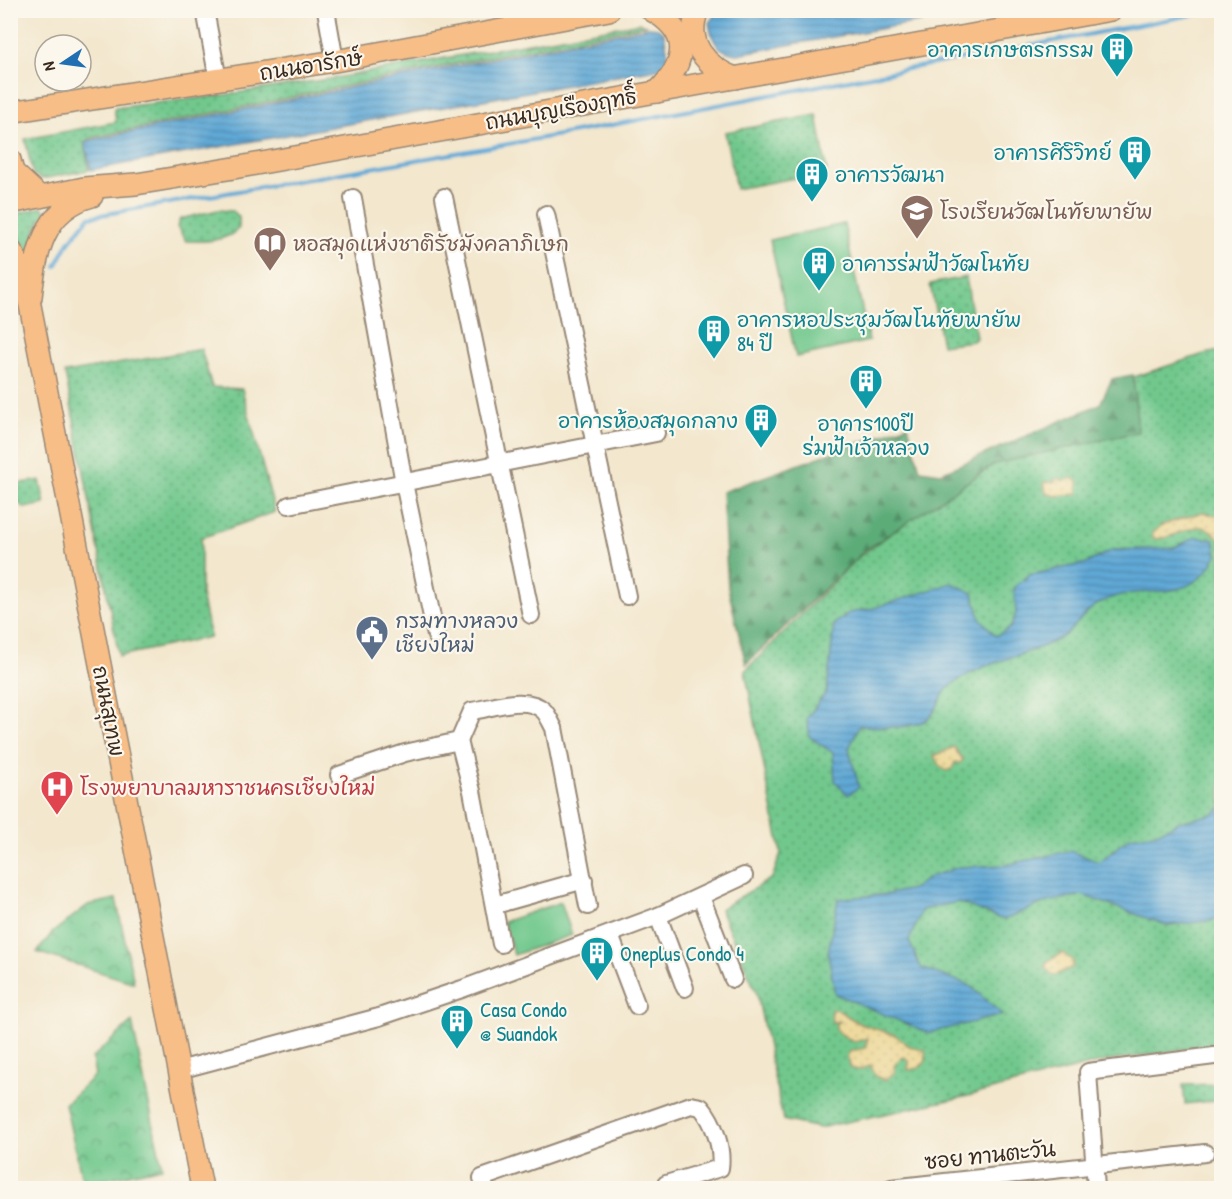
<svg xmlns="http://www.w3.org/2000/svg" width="1232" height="1199" viewBox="0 0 1232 1199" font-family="'Patrick Hand','Playpen Sans Thai',sans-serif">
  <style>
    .grass { fill: url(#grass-dots); stroke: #567956; stroke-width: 1.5 }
    .forest { fill: url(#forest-firs); stroke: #4c6b4b; stroke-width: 1.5 }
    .sand { fill: url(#sand-dots); stroke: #94825e; stroke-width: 1.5 }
    .park { fill: url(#park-crowns); stroke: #567956; stroke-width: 1.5 }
    .pitch { fill: #71c88d; stroke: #567956; stroke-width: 1.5 }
    .water { fill: url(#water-rules); stroke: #4d697a; stroke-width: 1.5 }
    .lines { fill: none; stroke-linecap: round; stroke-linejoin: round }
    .stream { stroke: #5fa8d6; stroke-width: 4 }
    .minor-casing { stroke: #978876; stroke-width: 20 }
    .major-casing { stroke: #978876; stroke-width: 24 }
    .minor { stroke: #fff; stroke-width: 16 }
    .major { stroke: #f7be88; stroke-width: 21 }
    .labels { text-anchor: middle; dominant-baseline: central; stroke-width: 4.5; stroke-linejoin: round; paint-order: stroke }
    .culture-label { font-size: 21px; fill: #0d838f; stroke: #fbf7ec; text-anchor: start }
    .street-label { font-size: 21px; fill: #3b2a1e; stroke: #fbf7ec }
    .education-label { font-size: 21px; fill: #785e54; stroke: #fbf7ec; text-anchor: start }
    .service-label { font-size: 21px; fill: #4e5e75; stroke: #fbf7ec; text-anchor: start }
    .health-label { font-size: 21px; fill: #be3a42; stroke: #fbf7ec; text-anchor: start }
  </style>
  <defs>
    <pattern id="grass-dots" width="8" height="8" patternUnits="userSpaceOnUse" patternTransform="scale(1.5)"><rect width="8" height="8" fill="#71c88d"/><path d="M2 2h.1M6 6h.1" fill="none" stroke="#5ea373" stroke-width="1.8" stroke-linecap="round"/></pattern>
    <pattern id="forest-firs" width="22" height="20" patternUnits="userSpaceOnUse" patternTransform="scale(1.5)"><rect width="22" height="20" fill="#5cac78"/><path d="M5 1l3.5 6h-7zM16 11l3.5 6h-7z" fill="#4d8c62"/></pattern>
    <pattern id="sand-dots" width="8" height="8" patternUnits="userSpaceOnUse" patternTransform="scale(1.5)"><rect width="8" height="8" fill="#eeda9e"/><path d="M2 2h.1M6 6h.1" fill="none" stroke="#cdbb88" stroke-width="1.8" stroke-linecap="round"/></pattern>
    <pattern id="park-crowns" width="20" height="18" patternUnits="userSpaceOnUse" patternTransform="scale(1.5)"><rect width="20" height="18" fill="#71c88d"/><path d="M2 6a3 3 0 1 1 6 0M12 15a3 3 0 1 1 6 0" fill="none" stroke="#5ea373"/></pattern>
    <pattern id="water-rules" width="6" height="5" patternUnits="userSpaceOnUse" patternTransform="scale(1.5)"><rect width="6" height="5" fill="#5fa8d6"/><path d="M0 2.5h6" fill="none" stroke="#5089ad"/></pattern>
  </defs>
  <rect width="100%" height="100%" fill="#fbf7ec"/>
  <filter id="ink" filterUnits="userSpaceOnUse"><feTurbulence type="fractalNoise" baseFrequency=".0167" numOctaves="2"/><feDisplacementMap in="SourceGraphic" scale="12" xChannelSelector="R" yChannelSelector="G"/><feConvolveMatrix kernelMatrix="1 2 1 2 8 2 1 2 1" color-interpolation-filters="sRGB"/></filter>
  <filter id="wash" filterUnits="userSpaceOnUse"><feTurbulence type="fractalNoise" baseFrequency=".008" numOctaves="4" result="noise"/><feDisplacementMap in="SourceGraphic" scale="24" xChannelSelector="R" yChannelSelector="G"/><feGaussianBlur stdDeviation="1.35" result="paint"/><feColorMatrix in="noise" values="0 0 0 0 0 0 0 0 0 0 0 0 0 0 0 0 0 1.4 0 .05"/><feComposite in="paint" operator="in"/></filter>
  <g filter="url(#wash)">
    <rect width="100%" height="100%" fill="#f3e7cd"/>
    <g class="grass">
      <path d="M640,23L647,25L91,138L84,143L89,170L42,179L33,174L25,139L116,122L114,108L223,95L335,78Z"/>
      <path d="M817,115L827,172L736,189L725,132Z"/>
      <path d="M42,207L46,212L37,226L25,265L11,239V215Z"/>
      <path d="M218,210L233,211L239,217V228C227,242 203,242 186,241L177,227L180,219Z"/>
      <path d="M966,277L976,338L973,341L942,345L930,284Z"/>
      <path d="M201,349L212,387L242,389L275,512L201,538V595L210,637L119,656L65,373Z"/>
      <path d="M1221,351V1043L1097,1063L964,1097L819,1128L783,1120L757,994L720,909L772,878L781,853L745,671L860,556L996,458L1088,434L1131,378L1204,354Z"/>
      <path d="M40,480L45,504L25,508L11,498V485Z"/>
      <path d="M1221,1084V1100L1185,1104L1183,1085Z"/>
    </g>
    <path class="forest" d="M1133,375L1138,432L995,464L864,551L746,664L728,588L722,492L908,425L920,470L941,473L1100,404L1112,379Z"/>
    <g class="sand">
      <path d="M1059,478L1064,481L1072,478L1078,481V494L1056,496L1046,493L1044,482H1053Z"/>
      <path d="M1203,512L1213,515L1221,514V542C1201,510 1181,539 1155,539L1152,534L1162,525Z"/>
      <path d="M954,747L963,760L960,763L955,762L952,769L946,771L939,765L934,756Z"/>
      <path d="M1063,953L1073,961V967L1053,976L1046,968V962Z"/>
      <path d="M836,1009L860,1024L895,1035L909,1046L925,1050L926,1061L919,1068L908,1070L909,1062L905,1057L901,1058L894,1066L895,1072L885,1080C876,1078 873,1074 871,1065L859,1070L851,1068L847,1055L851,1051L865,1048L868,1038L854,1042L836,1031V1023L841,1021L832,1022L831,1010Z"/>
    </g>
    <g class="park">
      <path d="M116,899L134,983L37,952L52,933L88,905Z"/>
      <path d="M132,1022L162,1167L83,1184L65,1104L95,1075L92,1058Z"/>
    </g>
    <g class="pitch">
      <path d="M844,224L869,341L796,357L770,240Z"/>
      <path d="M561,902L572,935L514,955L503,922Z"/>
    </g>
    <g class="water">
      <path d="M737,10H981V11L737,54C718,52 712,42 709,23L715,14Z"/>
      <path d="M649,27L658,28L664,33L668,55L662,68L91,170L85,143L92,140Z"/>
      <path d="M1196,537L1214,540L1217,555C1187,614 1139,576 1095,606C1082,614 1074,630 1062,637C1026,658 982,660 949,687C940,695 937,714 926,720C906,731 880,726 859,726L849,749L859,787L848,795L835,781L833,753L810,737L807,718L827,691L834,624L849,613L874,608L952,583L973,593L980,618L996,636L1011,627L1016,613L1014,588L1029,575L1087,563L1112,550L1173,548Z"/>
      <path d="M1221,807V914L1212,921L1166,925L1082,895L1043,903L1004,920L958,902L922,910L909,941L921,968L969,985L1003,1015L928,1033L835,994L828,953L838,899L889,894L912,889L930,877L959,867L1005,865L1070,851L1099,862L1130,837L1157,833L1179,822L1214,814Z"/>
    </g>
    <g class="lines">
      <path class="stream" d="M56,266L69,242L89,217L554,136L1218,10"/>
    </g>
  </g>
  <g filter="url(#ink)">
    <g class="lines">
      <g class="minor-casing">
        <g id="minor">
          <path d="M205,10L218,80"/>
          <path d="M326,10L335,61"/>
          <path d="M512,10L514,29"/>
          <path d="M444,197L531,615"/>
          <path d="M353,198L404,483L436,636"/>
          <path d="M546,214L627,596"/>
          <path d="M289,505L656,433"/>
          <path d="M459,741L472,791L501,944"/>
          <path d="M339,775L405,753L459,741L472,711C492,708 527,694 544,711C548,715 551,723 554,728L588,906"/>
          <path d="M701,897L733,979"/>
          <path d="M495,905L584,880"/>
          <path d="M658,916L685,988"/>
          <path d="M610,935L637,1006"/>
          <path d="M179,1070L379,1017L462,989L658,916L744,876"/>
          <path d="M485,1188L482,1178L691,1105L701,1107C714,1122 723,1148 720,1168L666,1184L667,1188"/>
          <path d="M891,1188L1205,1153"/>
          <path d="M1096,1188L1088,1072L1222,1055"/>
        </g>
      </g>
      <g class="major-casing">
        <g id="major">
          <path d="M651,10C691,32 688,62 657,92"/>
          <path d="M698,10C684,43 707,67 735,78"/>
          <path d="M10,112L335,61L609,10"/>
          <path d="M10,160L13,172L39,196"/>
          <path d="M10,203L84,188L136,184L234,168L1111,10"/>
          <path d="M10,249L16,259L30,305L202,1188"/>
          <path d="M31,297C36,253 43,209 92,196"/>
        </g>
      </g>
      <use href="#minor" class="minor"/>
      <use href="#major" class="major"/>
    </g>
  </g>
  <defs>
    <g id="building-pin" transform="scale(1.725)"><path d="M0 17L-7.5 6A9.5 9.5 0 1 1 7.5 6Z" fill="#0f9aa8" stroke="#fbf7ec"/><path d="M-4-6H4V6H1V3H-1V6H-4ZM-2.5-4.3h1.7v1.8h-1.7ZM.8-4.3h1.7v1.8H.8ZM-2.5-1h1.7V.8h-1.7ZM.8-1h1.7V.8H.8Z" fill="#fff"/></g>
    <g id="school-pin" transform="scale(1.725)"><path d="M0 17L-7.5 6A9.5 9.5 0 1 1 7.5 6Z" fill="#8d6e63" stroke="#fbf7ec"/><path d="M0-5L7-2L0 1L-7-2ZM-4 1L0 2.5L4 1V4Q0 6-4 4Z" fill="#fff"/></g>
    <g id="library-pin" transform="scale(1.725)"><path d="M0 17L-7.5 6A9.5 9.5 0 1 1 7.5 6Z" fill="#8d6e63" stroke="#fbf7ec"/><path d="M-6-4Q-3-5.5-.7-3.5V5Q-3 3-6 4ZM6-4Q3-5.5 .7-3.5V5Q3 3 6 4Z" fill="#fff"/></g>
    <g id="civic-pin" transform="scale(1.725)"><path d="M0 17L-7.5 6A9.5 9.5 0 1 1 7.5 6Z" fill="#5c6f8a" stroke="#fbf7ec"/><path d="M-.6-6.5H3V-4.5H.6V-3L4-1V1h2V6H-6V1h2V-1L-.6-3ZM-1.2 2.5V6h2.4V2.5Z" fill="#fff"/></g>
    <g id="hospital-pin" transform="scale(1.725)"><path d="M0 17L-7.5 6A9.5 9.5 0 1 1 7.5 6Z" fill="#e0444e" stroke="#fbf7ec"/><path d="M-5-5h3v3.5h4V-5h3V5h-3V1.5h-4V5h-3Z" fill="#fff"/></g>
  </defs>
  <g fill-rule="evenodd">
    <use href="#building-pin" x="1117" y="49"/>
    <use href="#building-pin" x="1135" y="152"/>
    <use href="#building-pin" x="812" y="174"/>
    <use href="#school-pin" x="917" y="211"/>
    <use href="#library-pin" x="270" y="243"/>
    <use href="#building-pin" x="819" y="263"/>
    <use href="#building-pin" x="714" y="331"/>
    <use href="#building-pin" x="866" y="381"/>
    <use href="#building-pin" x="761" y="420"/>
    <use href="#civic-pin" x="372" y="632"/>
    <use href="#hospital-pin" x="57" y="787"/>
    <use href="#building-pin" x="597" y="953"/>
    <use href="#building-pin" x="457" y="1021"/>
  </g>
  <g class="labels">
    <g class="culture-label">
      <text x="1094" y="49" text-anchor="end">อาคารเกษตรกรรม</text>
      <text x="1112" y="152" text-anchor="end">อาคารศิริวิทย์</text>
      <text x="835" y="174">อาคารวัฒนา</text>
      <text x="842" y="263">อาคารร่มฟ้าวัฒโนทัย</text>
      <text x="737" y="319">อาคารหอประชุมวัฒโนทัยพายัพ<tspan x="737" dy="24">84 ปี</tspan></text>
      <text x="738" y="420" text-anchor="end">อาคารห้องสมุดกลาง</text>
      <text x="866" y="423" text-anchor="middle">อาคาร100ปี<tspan x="866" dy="24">ร่มฟ้าเจ้าหลวง</tspan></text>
      <text x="620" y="953">Oneplus Condo 4</text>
      <text x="480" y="1009">Casa Condo<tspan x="480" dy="24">@ Suandok</tspan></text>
    </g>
    <g class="street-label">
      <text transform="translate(311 65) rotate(-9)">ถนนอารักษ์</text>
      <text transform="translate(561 109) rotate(-10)">ถนนบุญเรืองฤทธิ์</text>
      <text transform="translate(109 711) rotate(79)">ถนนสุเทพ</text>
      <text transform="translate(990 1155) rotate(-6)">ซอย ทานตะวัน</text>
    </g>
    <g class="education-label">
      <text x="940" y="211">โรงเรียนวัฒโนทัยพายัพ</text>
      <text x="293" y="243">หอสมุดแห่งชาติรัชมังคลาภิเษก</text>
    </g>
    <g class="service-label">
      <text x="395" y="620">กรมทางหลวง<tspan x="395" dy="24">เชียงใหม่</tspan></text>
    </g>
    <g class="health-label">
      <text x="80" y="787">โรงพยาบาลมหาราชนครเชียงใหม่</text>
    </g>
  </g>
  <rect width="1232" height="1199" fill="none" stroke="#fbf7ec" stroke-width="36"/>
  <g transform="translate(63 63) rotate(257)"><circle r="28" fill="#fbf7ec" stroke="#aea59a" stroke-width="1.5"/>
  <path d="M0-4.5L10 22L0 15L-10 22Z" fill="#1f6fb2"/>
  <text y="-9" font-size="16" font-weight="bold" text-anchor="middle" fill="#3b2a1e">N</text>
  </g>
</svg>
